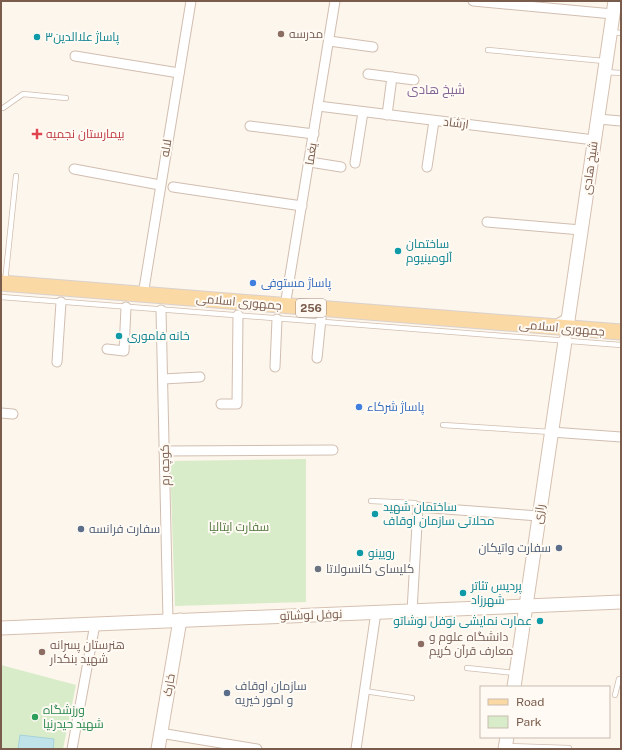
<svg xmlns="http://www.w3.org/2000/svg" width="622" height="750" viewBox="0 0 622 750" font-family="'Public Sans',Cairo,sans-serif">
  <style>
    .green { fill: #d8ecc9 }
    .water { fill: #bfe3e8; stroke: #a5d3da }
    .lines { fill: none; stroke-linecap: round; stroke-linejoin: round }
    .lane-casing { stroke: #d1beb0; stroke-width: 6 }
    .street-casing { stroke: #d1beb0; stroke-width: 11 }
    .secondary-casing { stroke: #d6c0b0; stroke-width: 15 }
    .primary-casing { stroke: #dad1cd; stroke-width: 17 }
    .lane { stroke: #fff; stroke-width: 4.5 }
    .street { stroke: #fff; stroke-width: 9 }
    .secondary { stroke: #fff; stroke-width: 13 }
    .primary { stroke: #fbd9a5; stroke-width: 15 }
    .education-dot { fill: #8d6e63; stroke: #fffaf3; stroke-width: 1.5 }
    .culture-dot { fill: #0f9aa8; stroke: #fffaf3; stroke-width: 1.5 }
    .health-dot { fill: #e0444e; stroke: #fffaf3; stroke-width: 1.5 }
    .shop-dot { fill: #3f7fe0; stroke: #fffaf3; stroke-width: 1.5 }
    .service-dot { fill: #5c6f8a; stroke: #fffaf3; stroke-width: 1.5 }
    .worship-dot { fill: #6b7280; stroke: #fffaf3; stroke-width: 1.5 }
    .leisure-dot { fill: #2e9e5b; stroke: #fffaf3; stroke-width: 1.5 }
    .labels { text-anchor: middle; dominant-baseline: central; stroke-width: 4; stroke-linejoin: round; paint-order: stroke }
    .shield { fill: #fffaf3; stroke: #a28b7f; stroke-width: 1 }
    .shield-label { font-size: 11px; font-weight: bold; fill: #7a5c4d }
    .education-label { font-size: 12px; fill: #785e54; stroke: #fffaf3; text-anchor: start }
    .culture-label { font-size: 12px; fill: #0d838f; stroke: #fffaf3; text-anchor: start }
    .street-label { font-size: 12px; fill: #7a5c4d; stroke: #fffaf3 }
    .health-label { font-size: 12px; fill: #be3a42; stroke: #fffaf3; text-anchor: start }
    .shop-label { font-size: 12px; fill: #366cbe; stroke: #fffaf3; text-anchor: start }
    .park-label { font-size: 12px; fill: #537a41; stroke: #fffaf3 }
    .service-label { font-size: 12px; fill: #4e5e75; stroke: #fffaf3; text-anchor: start }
    .worship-label { font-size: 12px; fill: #5b616d; stroke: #fffaf3; text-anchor: start }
    .leisure-label { font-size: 12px; fill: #27864d; stroke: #fffaf3; text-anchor: start }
    .neighbourhood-label { font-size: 13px; fill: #846695; stroke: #fffaf3 }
  </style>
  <rect width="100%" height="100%" fill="#fdf6ec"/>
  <g class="green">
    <path d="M306,459V602L175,606L170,461Z"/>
    <path d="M1,665L76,685L63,749H1Z"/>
  </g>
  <path class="water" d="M20,735L54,739L53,749H18Z"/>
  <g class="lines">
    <g class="lane-casing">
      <g id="lane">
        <path d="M611,32L621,33"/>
        <path d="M488,50L604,61"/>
        <path d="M605,72L621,73"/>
        <path d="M1,108H3L23,94L66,98"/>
        <path d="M5,282L16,176"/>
        <path d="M1,297L621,345"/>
        <path d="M443,425L551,432"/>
        <path d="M371,501L415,503L418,507"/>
        <path d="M467,668L515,673"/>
        <path d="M364,691L412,698"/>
        <path d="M615,695L619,679H621"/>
        <path d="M507,746L569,748"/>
      </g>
    </g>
    <g class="street-casing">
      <g id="street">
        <path d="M473,1L613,14"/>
        <path d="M329,41L373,47"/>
        <path d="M75,56L179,73"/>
        <path d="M368,74L414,80"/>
        <path d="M318,106L594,140"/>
        <path d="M387,115L392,77"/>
        <path d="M598,119L621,121"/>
        <path d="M250,126L314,134"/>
        <path d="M310,162L341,167"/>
        <path d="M355,163L363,112"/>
        <path d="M427,167L434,121"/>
        <path d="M74,169L160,185"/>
        <path d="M173,187L302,206"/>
        <path d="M487,222L581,230"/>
        <path d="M143,295L191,1"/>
        <path d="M285,306L335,1"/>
        <path d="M161,310L168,621"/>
        <path d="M107,349L124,351L126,307"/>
        <path d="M317,358L322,309"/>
        <path d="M57,362L61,302"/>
        <path d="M275,367L277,319"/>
        <path d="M163,379L200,377"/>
        <path d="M221,404H237L238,315"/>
        <path d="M1,413L13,414"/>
        <path d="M551,432L621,437"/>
        <path d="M164,451L333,450"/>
        <path d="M412,611L418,507L539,516"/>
        <path d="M160,733L257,749"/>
        <path d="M72,749L95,624"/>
        <path d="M356,749L376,612"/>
      </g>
    </g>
    <g class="secondary-casing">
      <g id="secondary">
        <path d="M556,327L568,320L615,1"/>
        <path d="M1,628L621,602"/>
        <path d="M514,687L565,341"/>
        <path d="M158,749L180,620"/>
        <path d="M505,749L507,737"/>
      </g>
    </g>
    <g class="primary-casing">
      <path id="primary" d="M1,283L621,332"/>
    </g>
    <use href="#lane" class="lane"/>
    <use href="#street" class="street"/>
    <use href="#secondary" class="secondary"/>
    <use href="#primary" class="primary"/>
  </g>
  <g class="education-dot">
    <circle cx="281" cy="34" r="4"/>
    <circle cx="421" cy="644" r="4"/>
    <circle cx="42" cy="652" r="4"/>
  </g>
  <g class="culture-dot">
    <circle cx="37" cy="37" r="4"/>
    <circle cx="398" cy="251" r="4"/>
    <circle cx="119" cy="336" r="4"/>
    <circle cx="375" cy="514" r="4"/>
    <circle cx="360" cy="553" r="4"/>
    <circle cx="463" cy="593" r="4"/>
    <circle cx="540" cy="621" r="4"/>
  </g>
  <path class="health-dot" d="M35 128h4v4h4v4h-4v4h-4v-4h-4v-4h4z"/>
  <g class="shop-dot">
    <circle cx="253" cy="283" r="4"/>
    <circle cx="359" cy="407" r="4"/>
  </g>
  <g class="service-dot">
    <circle cx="81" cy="529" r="4"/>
    <circle cx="559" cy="548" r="4"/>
    <circle cx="227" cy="693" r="4"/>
  </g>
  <circle class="worship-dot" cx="318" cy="569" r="4"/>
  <circle class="leisure-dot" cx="35" cy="717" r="4"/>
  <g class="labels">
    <rect class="shield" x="296" y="299" width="30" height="18" rx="3"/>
    <g class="shield-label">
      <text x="311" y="308">256</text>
    </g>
    <g class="education-label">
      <text x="289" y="34">مدرسه</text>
      <text x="429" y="637">دانشگاه علوم و<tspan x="429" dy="14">معارف قرآن کریم</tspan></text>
      <text x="50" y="645">هنرستان پسرانه<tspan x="50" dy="14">شهید بنکدار</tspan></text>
    </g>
    <g class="culture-label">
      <text x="45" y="37">پاساژ علاالدین۳</text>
      <text x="406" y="244">ساختمان<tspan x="406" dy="14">آلومینیوم</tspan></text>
      <text x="127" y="336">خانه فاموری</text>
      <text x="383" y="507">ساختمان شهید<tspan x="383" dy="14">محلاتی سازمان اوقاف</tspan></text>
      <text x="368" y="553">رویینو</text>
      <text x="471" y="586">پردیس تئاتر<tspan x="471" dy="14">شهرزاد</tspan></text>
      <text x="532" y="621" text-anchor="end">عمارت نمایشی نوفل لوشاتو</text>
    </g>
    <g class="street-label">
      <text transform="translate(456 123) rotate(7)">ارشاد</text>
      <text transform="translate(166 148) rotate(-81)">لاله</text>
      <text transform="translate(311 154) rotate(-81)">یغما</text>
      <text transform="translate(590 168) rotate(-82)">شیخ هادی</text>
      <text transform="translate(239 302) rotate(5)">جمهوری اسلامی</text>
      <text transform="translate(562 328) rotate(5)">جمهوری اسلامی</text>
      <text transform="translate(165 465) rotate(-91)">کوچه رم</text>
      <text transform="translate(539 514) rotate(-82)">رازی</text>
      <text transform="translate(311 615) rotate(-2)">نوفل لوشاتو</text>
      <text transform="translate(169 685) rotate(-80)">خارک</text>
    </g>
    <g class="health-label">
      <text x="46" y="134">بیمارستان نجمیه</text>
    </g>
    <g class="shop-label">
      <text x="261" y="283">پاساژ مستوفی</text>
      <text x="367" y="407">پاساژ شرکاء</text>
    </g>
    <g class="park-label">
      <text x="239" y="527">سفارت ایتالیا</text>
    </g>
    <g class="service-label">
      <text x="89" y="529">سفارت فرانسه</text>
      <text x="551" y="548" text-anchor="end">سفارت واتیکان</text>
      <text x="235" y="686">سازمان اوقاف<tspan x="235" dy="14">و امور خيريه</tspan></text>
    </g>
    <g class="worship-label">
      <text x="326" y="569">کلیسای کانسولاتا</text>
    </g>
    <g class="leisure-label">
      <text x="43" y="710">ورزشگاه<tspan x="43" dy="14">شهید حیدرنیا</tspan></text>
    </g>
    <g class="neighbourhood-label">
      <text x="436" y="89">شیخ هادی</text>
    </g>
  </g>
  <rect width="622" height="750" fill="none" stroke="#7a5c4d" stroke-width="4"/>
  <rect x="480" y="686" width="130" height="52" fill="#fffaf3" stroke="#cabbb1"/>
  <rect x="488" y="699" width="20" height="6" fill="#fbd9a5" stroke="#cabbb1"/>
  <text x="516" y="706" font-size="12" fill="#7a5c4d">Road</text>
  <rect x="488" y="716" width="20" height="12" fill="#d8ecc9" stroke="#cabbb1"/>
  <text x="516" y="726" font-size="12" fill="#7a5c4d">Park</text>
</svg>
